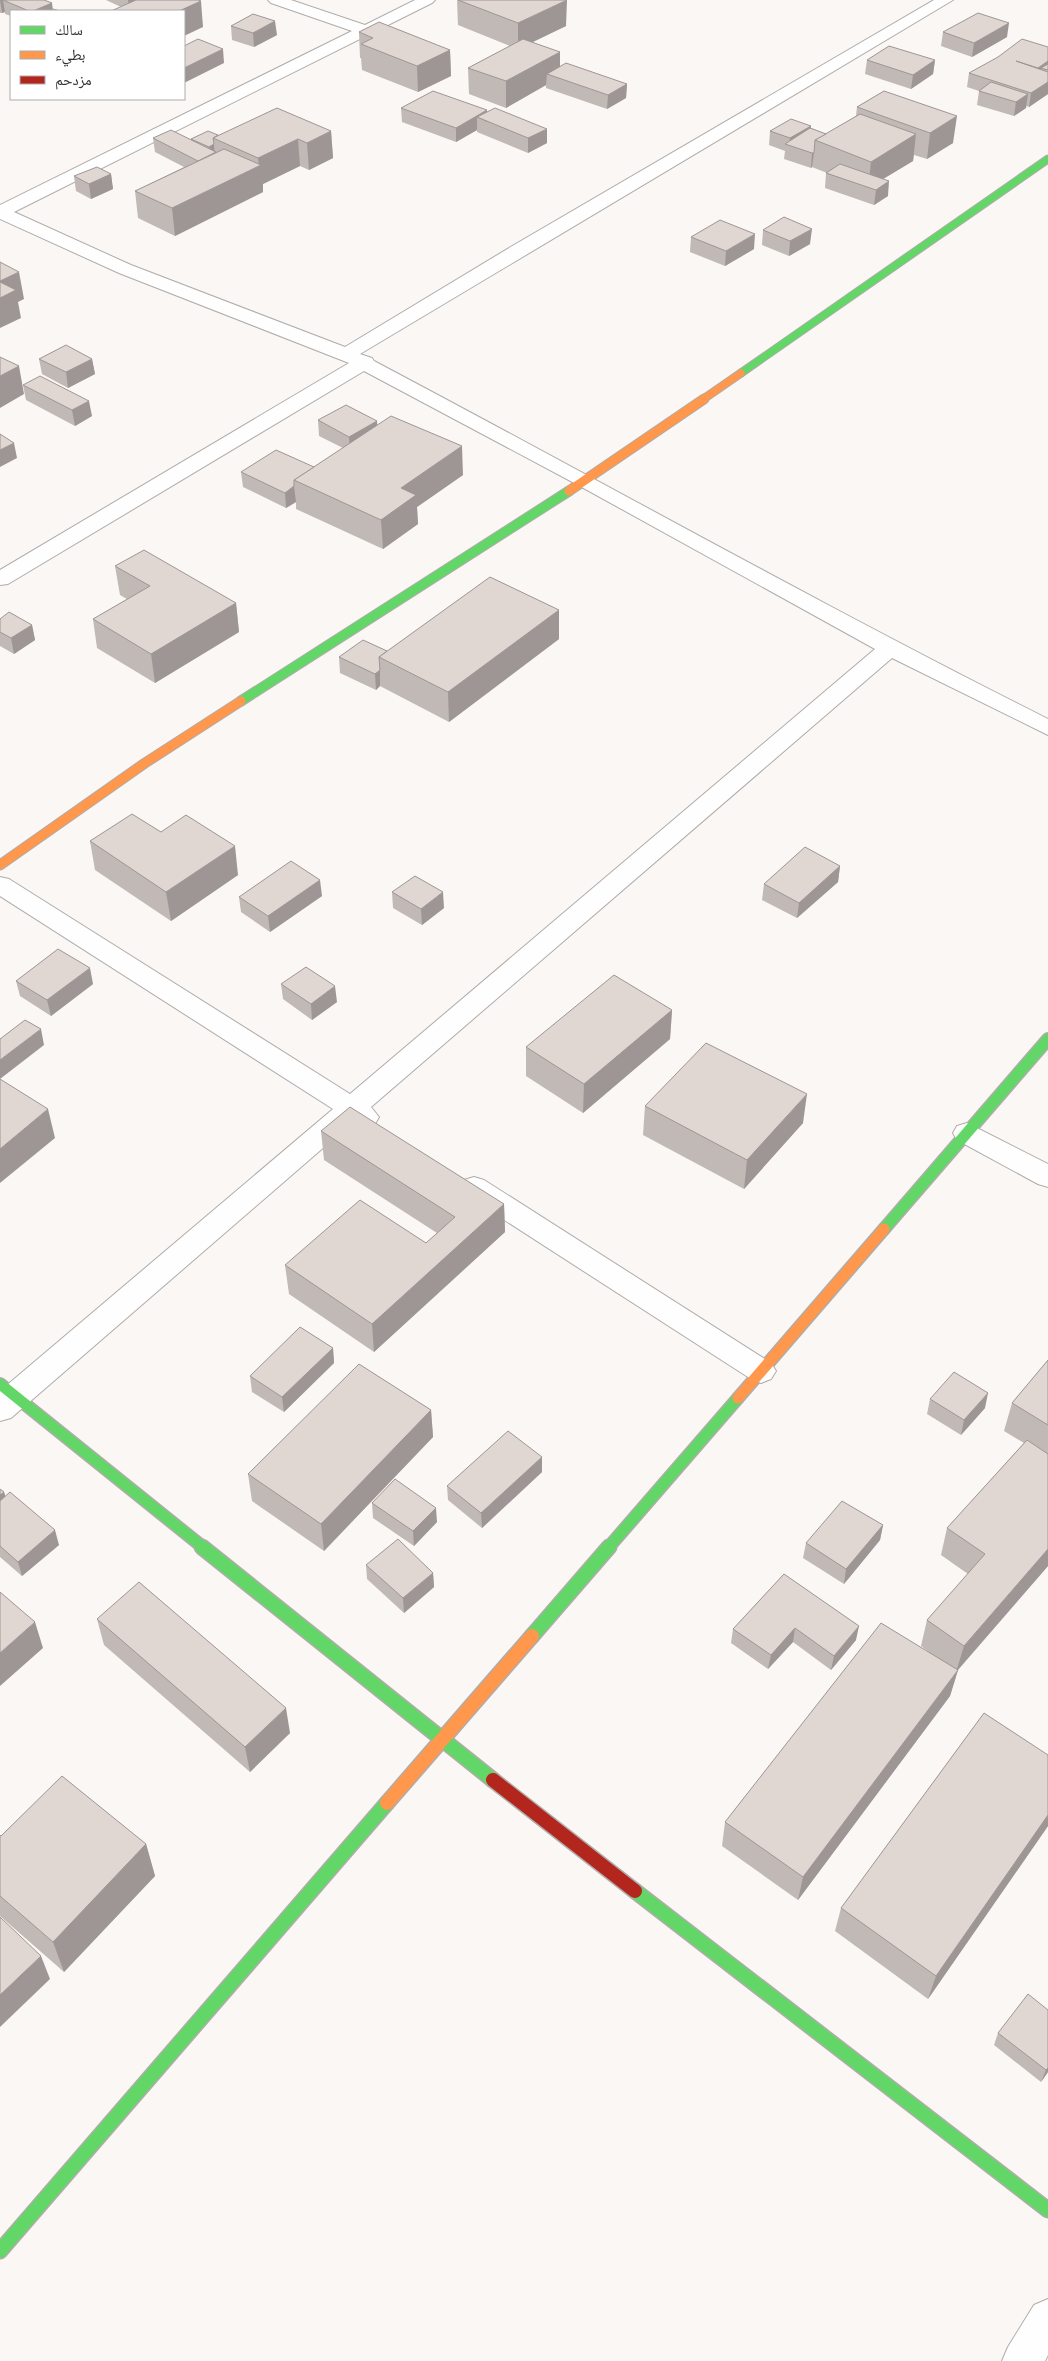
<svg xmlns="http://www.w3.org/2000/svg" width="1048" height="2361" viewBox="0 0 1048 2361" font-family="Commissioner,'Noto Naskh Arabic',sans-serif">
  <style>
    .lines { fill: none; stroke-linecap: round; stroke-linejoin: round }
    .street-casing { stroke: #afacaa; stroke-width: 2 }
    .fast-far3-casing { stroke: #afacaa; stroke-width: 9 }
    .fast-far2-casing { stroke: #afacaa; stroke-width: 11 }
    .fast-far1-casing { stroke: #afacaa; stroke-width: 14 }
    .fast-casing { stroke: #afacaa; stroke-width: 17 }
    .slow-far3-casing { stroke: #afacaa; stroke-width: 9 }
    .slow-far2-casing { stroke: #afacaa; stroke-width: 11 }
    .slow-far1-casing { stroke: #afacaa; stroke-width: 14 }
    .slow-casing { stroke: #afacaa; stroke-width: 17 }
    .jam-casing { stroke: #afacaa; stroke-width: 17 }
    .street { fill: #fefefe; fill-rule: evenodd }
    .fast-far3 { stroke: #63d668; stroke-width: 7 }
    .fast-far2 { stroke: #63d668; stroke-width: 9 }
    .fast-far1 { stroke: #63d668; stroke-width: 11 }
    .fast { stroke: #63d668; stroke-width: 14 }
    .slow-far3 { stroke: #ff974d; stroke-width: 7 }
    .slow-far2 { stroke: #ff974d; stroke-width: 9 }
    .slow-far1 { stroke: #ff974d; stroke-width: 11 }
    .slow { stroke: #ff974d; stroke-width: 14 }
    .jam { stroke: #b3261e; stroke-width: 14 }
    .wall { fill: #c1b9b5 }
    .shaded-wall { fill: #9d9694 }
    .building { fill: #e0d7d3; stroke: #9d9694 }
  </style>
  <rect width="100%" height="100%" fill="#fbf7f5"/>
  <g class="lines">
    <g class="street-casing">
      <g id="street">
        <path d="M268,0H291L365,25L415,0H435L432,3L14,212L131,265L345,347L514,245L934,0H953L360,354L372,358L374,361C599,480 821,605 1048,719V735L892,658L371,1107L379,1117L375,1124L366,1127L353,1122L11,1418L0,1421V1391L333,1109L0,896V877L9,879L350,1094L875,649L578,485L364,371L8,584L0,585V570L349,363L119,273L0,219V205L352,31L271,3Z"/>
        <path d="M967,1123L1048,1164V1187L1038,1184L957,1140L953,1133L957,1126Z"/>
        <path d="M474,1177L484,1180L771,1363L776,1371L771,1379L761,1383L751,1379L464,1194L460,1187L464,1180Z"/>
        <path d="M1048,2299V2355L1045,2361H1002L1008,2347L1034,2305Z"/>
      </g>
    </g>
    <g class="fast-far3-casing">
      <path id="fast-far3" d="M741,373L1048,159"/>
    </g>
    <g class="fast-far2-casing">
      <path id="fast-far2" d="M241,701L569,491"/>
    </g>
    <g class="fast-far1-casing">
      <g id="fast-far1">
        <path d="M884,1229L1048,1039"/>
        <path d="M0,1384L204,1548"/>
        <path d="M608,1548L738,1398"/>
      </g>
    </g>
    <g class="fast-casing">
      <g id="fast">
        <path d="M202,1547L493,1780"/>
        <path d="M532,1636L609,1547"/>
        <path d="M635,1891L1048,2210"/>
        <path d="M0,2251L387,1803"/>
      </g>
    </g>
    <g class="slow-far3-casing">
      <path id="slow-far3" d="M702,400L741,373"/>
    </g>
    <g class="slow-far2-casing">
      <g id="slow-far2">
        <path d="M569,491L704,399"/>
        <path d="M0,865L145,763L241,701"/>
      </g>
    </g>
    <g class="slow-far1-casing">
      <path id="slow-far1" d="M738,1398L884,1229"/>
    </g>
    <g class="slow-casing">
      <path id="slow" d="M387,1803L532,1636"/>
    </g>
    <g class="jam-casing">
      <path id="jam" d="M493,1780L635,1891"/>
    </g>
    <use href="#street" class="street"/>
    <use href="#fast-far3" class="fast-far3"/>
    <use href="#fast-far2" class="fast-far2"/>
    <use href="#fast-far1" class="fast-far1"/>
    <use href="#fast" class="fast"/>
    <use href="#slow-far3" class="slow-far3"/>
    <use href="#slow-far2" class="slow-far2"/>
    <use href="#slow-far1" class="slow-far1"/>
    <use href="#slow" class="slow"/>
    <use href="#jam" class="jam"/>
  </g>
  <g class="wall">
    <path d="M0,0L52,3V9L60,11H11V16L5,14V12L2,13H0Z"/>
    <path d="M106,0H198L203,27L121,7Z"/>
    <path d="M457,0L566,26L533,42L560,66L627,84L626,98L607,109L546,88V85L506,108L469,94L468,68L510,46L458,25Z"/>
    <path d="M231,26L277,35L254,47L232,40Z"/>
    <path d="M359,32L450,50L451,76L418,92L362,70L361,58H360Z"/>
    <path d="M943,32L1007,37L972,57L941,46Z"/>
    <path d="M1048,47V94L1029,107L1026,106V108L1014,116L977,105L979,91L967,87L969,73Z"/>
    <path d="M867,60H935L933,74L911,89L865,74Z"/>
    <path d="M884,91L953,143L927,159L914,155L913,161L883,179L888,196L874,205L825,188L826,173H827L812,167L811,168L784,159L785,151L769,145L770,131L811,126V128L826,134L856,116L857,107Z"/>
    <path d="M401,108L487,110V112L547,143L528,153L477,132V130L456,142L402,122Z"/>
    <path d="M331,131L333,158L309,170L300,166L263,184V192L175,236L138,218L135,191L184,167L155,152L153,138L191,140V139L218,135Z"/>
    <path d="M111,174L113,189L91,199L76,191L74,176Z"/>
    <path d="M763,230L810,244L789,256L762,245Z"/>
    <path d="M691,237L754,249L725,266L690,252Z"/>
    <path d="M39,359H92L95,374L68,388L42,374Z"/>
    <path d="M23,385L92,416L75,426L26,400Z"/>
    <path d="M318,420L377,421V425L463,475L417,507L418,524L383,549L296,509V502L286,508L243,487L241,472L314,467L343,448L319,436Z"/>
    <path d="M115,566L236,603L239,632L155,683L97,648L93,619L127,599L120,595Z"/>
    <path d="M559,610V639L449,722L380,686L376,690L340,673L339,657L387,651Z"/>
    <path d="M0,619L32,625L35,640L14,654L0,646Z"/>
    <path d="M161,832L238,875L171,921L95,870L90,841Z"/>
    <path d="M840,866L838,882L797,918L762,900L764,884Z"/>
    <path d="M392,892L444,908L422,925L393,908Z"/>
    <path d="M322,896L270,932L241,912L239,897Z"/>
    <path d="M16,981L93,984L51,1016L20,996Z"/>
    <path d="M281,984L337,1002L312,1020L283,999Z"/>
    <path d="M672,1010L670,1039L583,1113L526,1076V1047Z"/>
    <path d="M645,1106L803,1123L744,1189L643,1135Z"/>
    <path d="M321,1131L504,1204L505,1232L374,1352L289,1294L285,1265L426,1243L437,1233L324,1160Z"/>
    <path d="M333,1348L334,1363L284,1412L252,1392L250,1376Z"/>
    <path d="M1048,1360V1566L958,1670L950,1696L798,1900L722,1846L725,1822L929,1652L921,1646L927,1620L968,1574L941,1555L947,1528L1024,1443L1004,1431L1012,1403Z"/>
    <path d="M930,1399L985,1408L961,1435L927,1414Z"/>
    <path d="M431,1410L433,1437L324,1551L252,1501L248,1474Z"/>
    <path d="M542,1457V1472L482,1528L448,1500L447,1486Z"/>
    <path d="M0,1489L4,1492L5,1496L59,1545L22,1576L0,1557Z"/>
    <path d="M372,1503L437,1522L414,1546L373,1518Z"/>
    <path d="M883,1525L880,1540L844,1584L803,1558L806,1543Z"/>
    <path d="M366,1565L433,1573L434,1587L404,1613L367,1579Z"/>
    <path d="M784,1574L856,1640L831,1670L793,1642L768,1669L731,1643L733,1629Z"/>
    <path d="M97,1619L290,1733L250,1772L104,1645Z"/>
    <path d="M1048,1755V1826L928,1999L835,1931L841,1908Z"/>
    <path d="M0,1835L146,1844L155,1876L64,1972L0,1916Z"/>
    <path d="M1048,2010V2072L1041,2082L994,2045L998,2033Z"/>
  </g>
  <g class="shaded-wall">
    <path d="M0,0H3L5,12L2,13Z"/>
    <path d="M128,0H153L129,10Z"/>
    <path d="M567,0L566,26L518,49V23Z"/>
    <path d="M201,1L203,27L184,36V11H179Z"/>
    <path d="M52,3L53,11H33Z"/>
    <path d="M275,21L277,35L254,47L253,33Z"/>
    <path d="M1009,23L1007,37L972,57L974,43Z"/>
    <path d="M223,49L224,63L184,83V68Z"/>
    <path d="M450,50L451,76L418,92L417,66Z"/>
    <path d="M560,52V78L547,74L546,85L506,108V81Z"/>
    <path d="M935,60L933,74L911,89L913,75Z"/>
    <path d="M1048,61V70L1041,68L1039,79L1036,82L1038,68Z"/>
    <path d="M1048,82V94L1029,107L1031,93Z"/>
    <path d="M627,84L626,98L607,109L608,95Z"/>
    <path d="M1028,94L1026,108L1014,116L1016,102Z"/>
    <path d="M487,110V122L477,117V130L456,142V128Z"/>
    <path d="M957,116L953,143L927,159L930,133Z"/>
    <path d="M811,126L809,141L789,146L790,138Z"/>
    <path d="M547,129V143L528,153V138Z"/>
    <path d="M331,131L333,158L309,170L307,143Z"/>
    <path d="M916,134L913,161L868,188L871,162Z"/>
    <path d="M298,139L300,166L263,184V192L175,236L172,208L259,166L258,158Z"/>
    <path d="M214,144L215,159L210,161L209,147Z"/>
    <path d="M812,153H814L812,167L811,168Z"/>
    <path d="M111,174L113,189L91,199L89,184Z"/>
    <path d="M889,181L888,196L874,205L876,190Z"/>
    <path d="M812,229L810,244L789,256L790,241Z"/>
    <path d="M755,234L754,249L725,266L726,251Z"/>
    <path d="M19,272L24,299L18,302L21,318L0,328V281Z"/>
    <path d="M92,359L95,374L68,388L66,372Z"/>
    <path d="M19,366L24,394L0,408V376Z"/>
    <path d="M89,401L92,416L75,426L72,410Z"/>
    <path d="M377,421L378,436L350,452L349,437Z"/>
    <path d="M14,443L17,458L0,467V450Z"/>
    <path d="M462,446L463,475L417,507L418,524L383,549L381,520L401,488Z"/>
    <path d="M294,486L296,502L286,508L285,493Z"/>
    <path d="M236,603L239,632L155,683L151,654Z"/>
    <path d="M559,610V639L449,722L448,692Z"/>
    <path d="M32,625L35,640L14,654L11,638Z"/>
    <path d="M380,670V686L376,690L375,674Z"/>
    <path d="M235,846L238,875L171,921L166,892Z"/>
    <path d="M840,866L838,882L797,918L799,903Z"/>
    <path d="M320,880L322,896L270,932L268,916Z"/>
    <path d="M443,892L444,908L422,925L421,909Z"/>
    <path d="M90,968L93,984L51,1016L47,1000Z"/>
    <path d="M335,986L337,1002L312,1020L311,1004Z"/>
    <path d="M672,1010L670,1039L583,1113L584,1084Z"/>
    <path d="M41,1029L44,1045L0,1079V1060Z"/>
    <path d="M807,1094L803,1123L744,1189L747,1160Z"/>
    <path d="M48,1109L55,1138L0,1183V1149Z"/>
    <path d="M504,1204L505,1232L374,1352L372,1324Z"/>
    <path d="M333,1348L334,1363L284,1412L282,1397Z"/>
    <path d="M988,1393L985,1408L961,1435L964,1420Z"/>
    <path d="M431,1410L433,1437L324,1551L321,1524Z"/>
    <path d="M542,1457V1472L482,1528L481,1513Z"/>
    <path d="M4,1492L9,1507L0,1513V1495Z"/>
    <path d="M436,1508L437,1522L414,1546L413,1531Z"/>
    <path d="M883,1525L880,1540L844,1584L846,1569Z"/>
    <path d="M55,1530L59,1545L22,1576L18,1562Z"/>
    <path d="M1048,1549V1566L956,1672L964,1646Z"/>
    <path d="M433,1573L434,1587L404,1613L403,1598Z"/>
    <path d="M35,1622L43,1648L0,1686V1653Z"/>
    <path d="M859,1626L856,1640L831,1670L834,1656Z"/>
    <path d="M795,1628L793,1642L768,1669L771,1655Z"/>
    <path d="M958,1670L950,1696L798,1900L803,1877Z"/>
    <path d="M286,1708L290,1733L250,1772L245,1747Z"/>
    <path d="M1048,1815V1826L928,1999L936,1976Z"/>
    <path d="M146,1844L155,1876L64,1972L53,1942Z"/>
    <path d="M41,1956L50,1979L0,2027V1995Z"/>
    <path d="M1048,2068V2072L1041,2082L1046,2070Z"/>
  </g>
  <g class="building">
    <path d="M3,0H44L52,3L33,11H29Z"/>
    <path d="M136,0H198L201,1L179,11H111Z"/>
    <path d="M458,0H567L518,23Z"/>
    <path d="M53,9L60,11H47Z"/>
    <path d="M978,13L1009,23L974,43L943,32Z"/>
    <path d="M253,14L275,21L253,33L231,26Z"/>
    <path d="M379,22L450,50L417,66L361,44L373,38L359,32Z"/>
    <path d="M198,39L223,49L184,68V46Z"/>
    <path d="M523,39L560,52L506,81L468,68Z"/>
    <path d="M1022,39L1048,47V61L1038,68L1016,61L1048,72V82L1031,93L969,73L998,57Z"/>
    <path d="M889,46L935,60L913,75L867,60Z"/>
    <path d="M566,63L627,84L608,95L547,74Z"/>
    <path d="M1048,64V70L1041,68Z"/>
    <path d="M991,82L1028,94L1016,102L979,91Z"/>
    <path d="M433,91L487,110L456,128L401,108Z"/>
    <path d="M884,91L957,116L930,133L857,107Z"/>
    <path d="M277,108L331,131L307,143L298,139L258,158L213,138Z"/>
    <path d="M495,108L547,129L528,138L477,117Z"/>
    <path d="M860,114L916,134L871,162L815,140Z"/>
    <path d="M791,119L811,126L790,138L770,131Z"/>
    <path d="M810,128L826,134L815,140L814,153H812L785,144Z"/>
    <path d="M171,130L216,152L198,161L153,138Z"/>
    <path d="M208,131L218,135L213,138L214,144L209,147L191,139Z"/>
    <path d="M224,149L261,165L172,208L135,191Z"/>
    <path d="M840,164L889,181L876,190L826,173Z"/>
    <path d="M97,167L111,174L89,184L74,176Z"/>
    <path d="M784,217L812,229L790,241L763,230Z"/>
    <path d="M720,220L755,234L726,251L691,237Z"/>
    <path d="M0,262L19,272L0,281Z"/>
    <path d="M0,282L16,290L0,298Z"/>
    <path d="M66,345L92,359L66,372L39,359Z"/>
    <path d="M0,357L19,366L0,376Z"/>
    <path d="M40,376L89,401L72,410L23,385Z"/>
    <path d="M346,405L377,421L349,437L318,420Z"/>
    <path d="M391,416L462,446L401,488L416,495L381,520L294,480Z"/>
    <path d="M0,434L14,443L0,450Z"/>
    <path d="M276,450L314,467L294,480V486L285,493L241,472Z"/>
    <path d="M144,550L236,603L151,654L93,619L150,586L115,566Z"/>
    <path d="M490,577L559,610L448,692L379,657Z"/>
    <path d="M9,612L32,625L11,638L0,632V619Z"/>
    <path d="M363,640L387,651L379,657L380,670L375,674L339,657Z"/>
    <path d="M132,814L161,832L186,815L235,846L166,892L90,841Z"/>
    <path d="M805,847L840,866L799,903L764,884Z"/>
    <path d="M291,861L320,880L268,916L239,897Z"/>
    <path d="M415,876L443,892L421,909L392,892Z"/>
    <path d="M58,949L90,968L47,1000L16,981Z"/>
    <path d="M306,967L335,986L311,1004L281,984Z"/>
    <path d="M614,975L672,1010L584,1084L526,1047Z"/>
    <path d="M25,1020L41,1029L0,1060V1039Z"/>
    <path d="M706,1043L807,1094L747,1160L645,1106Z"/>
    <path d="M0,1079L48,1109L0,1149Z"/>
    <path d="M350,1107L504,1204L372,1324L285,1265L360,1200L426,1243L455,1217L321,1131Z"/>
    <path d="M300,1327L333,1348L282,1397L250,1376Z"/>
    <path d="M1048,1360V1425L1012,1403Z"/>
    <path d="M359,1364L431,1410L321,1524L248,1474Z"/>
    <path d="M954,1372L988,1393L964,1420L930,1399Z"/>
    <path d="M508,1431L542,1457L481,1513L447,1486Z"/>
    <path d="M1027,1440L1048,1454V1549L964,1646L927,1620L985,1554L947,1528Z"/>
    <path d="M395,1479L436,1508L413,1531L372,1503Z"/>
    <path d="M0,1489L4,1492L0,1495Z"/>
    <path d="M10,1492L55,1530L18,1562L0,1546V1501Z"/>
    <path d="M842,1501L883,1525L846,1569L806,1543Z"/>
    <path d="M398,1539L433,1573L403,1598L366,1565Z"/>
    <path d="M784,1574L859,1626L834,1656L795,1628L771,1655L733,1629Z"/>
    <path d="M139,1582L286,1708L245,1747L97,1619Z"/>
    <path d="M0,1592L35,1622L0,1653Z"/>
    <path d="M881,1623L958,1670L803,1877L725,1822Z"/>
    <path d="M984,1713L1048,1755V1815L936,1976L841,1908Z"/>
    <path d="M62,1776L146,1844L53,1942L0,1896V1835L1,1836Z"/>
    <path d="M0,1917L41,1956L0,1995Z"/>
    <path d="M1028,1994L1048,2010V2068L1046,2070L998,2033Z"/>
  </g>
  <rect x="10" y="10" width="175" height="90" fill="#ffffff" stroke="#adacab"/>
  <rect x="20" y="26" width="25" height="8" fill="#63d668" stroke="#adacab"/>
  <text x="55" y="35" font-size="15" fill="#322f2e">سالك</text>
  <rect x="20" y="51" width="25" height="8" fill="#ff974d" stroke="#adacab"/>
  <text x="55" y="60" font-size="15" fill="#322f2e">بطيء</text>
  <rect x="20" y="76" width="25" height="8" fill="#b3261e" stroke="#adacab"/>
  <text x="55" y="85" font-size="15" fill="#322f2e">مزدحم</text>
</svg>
